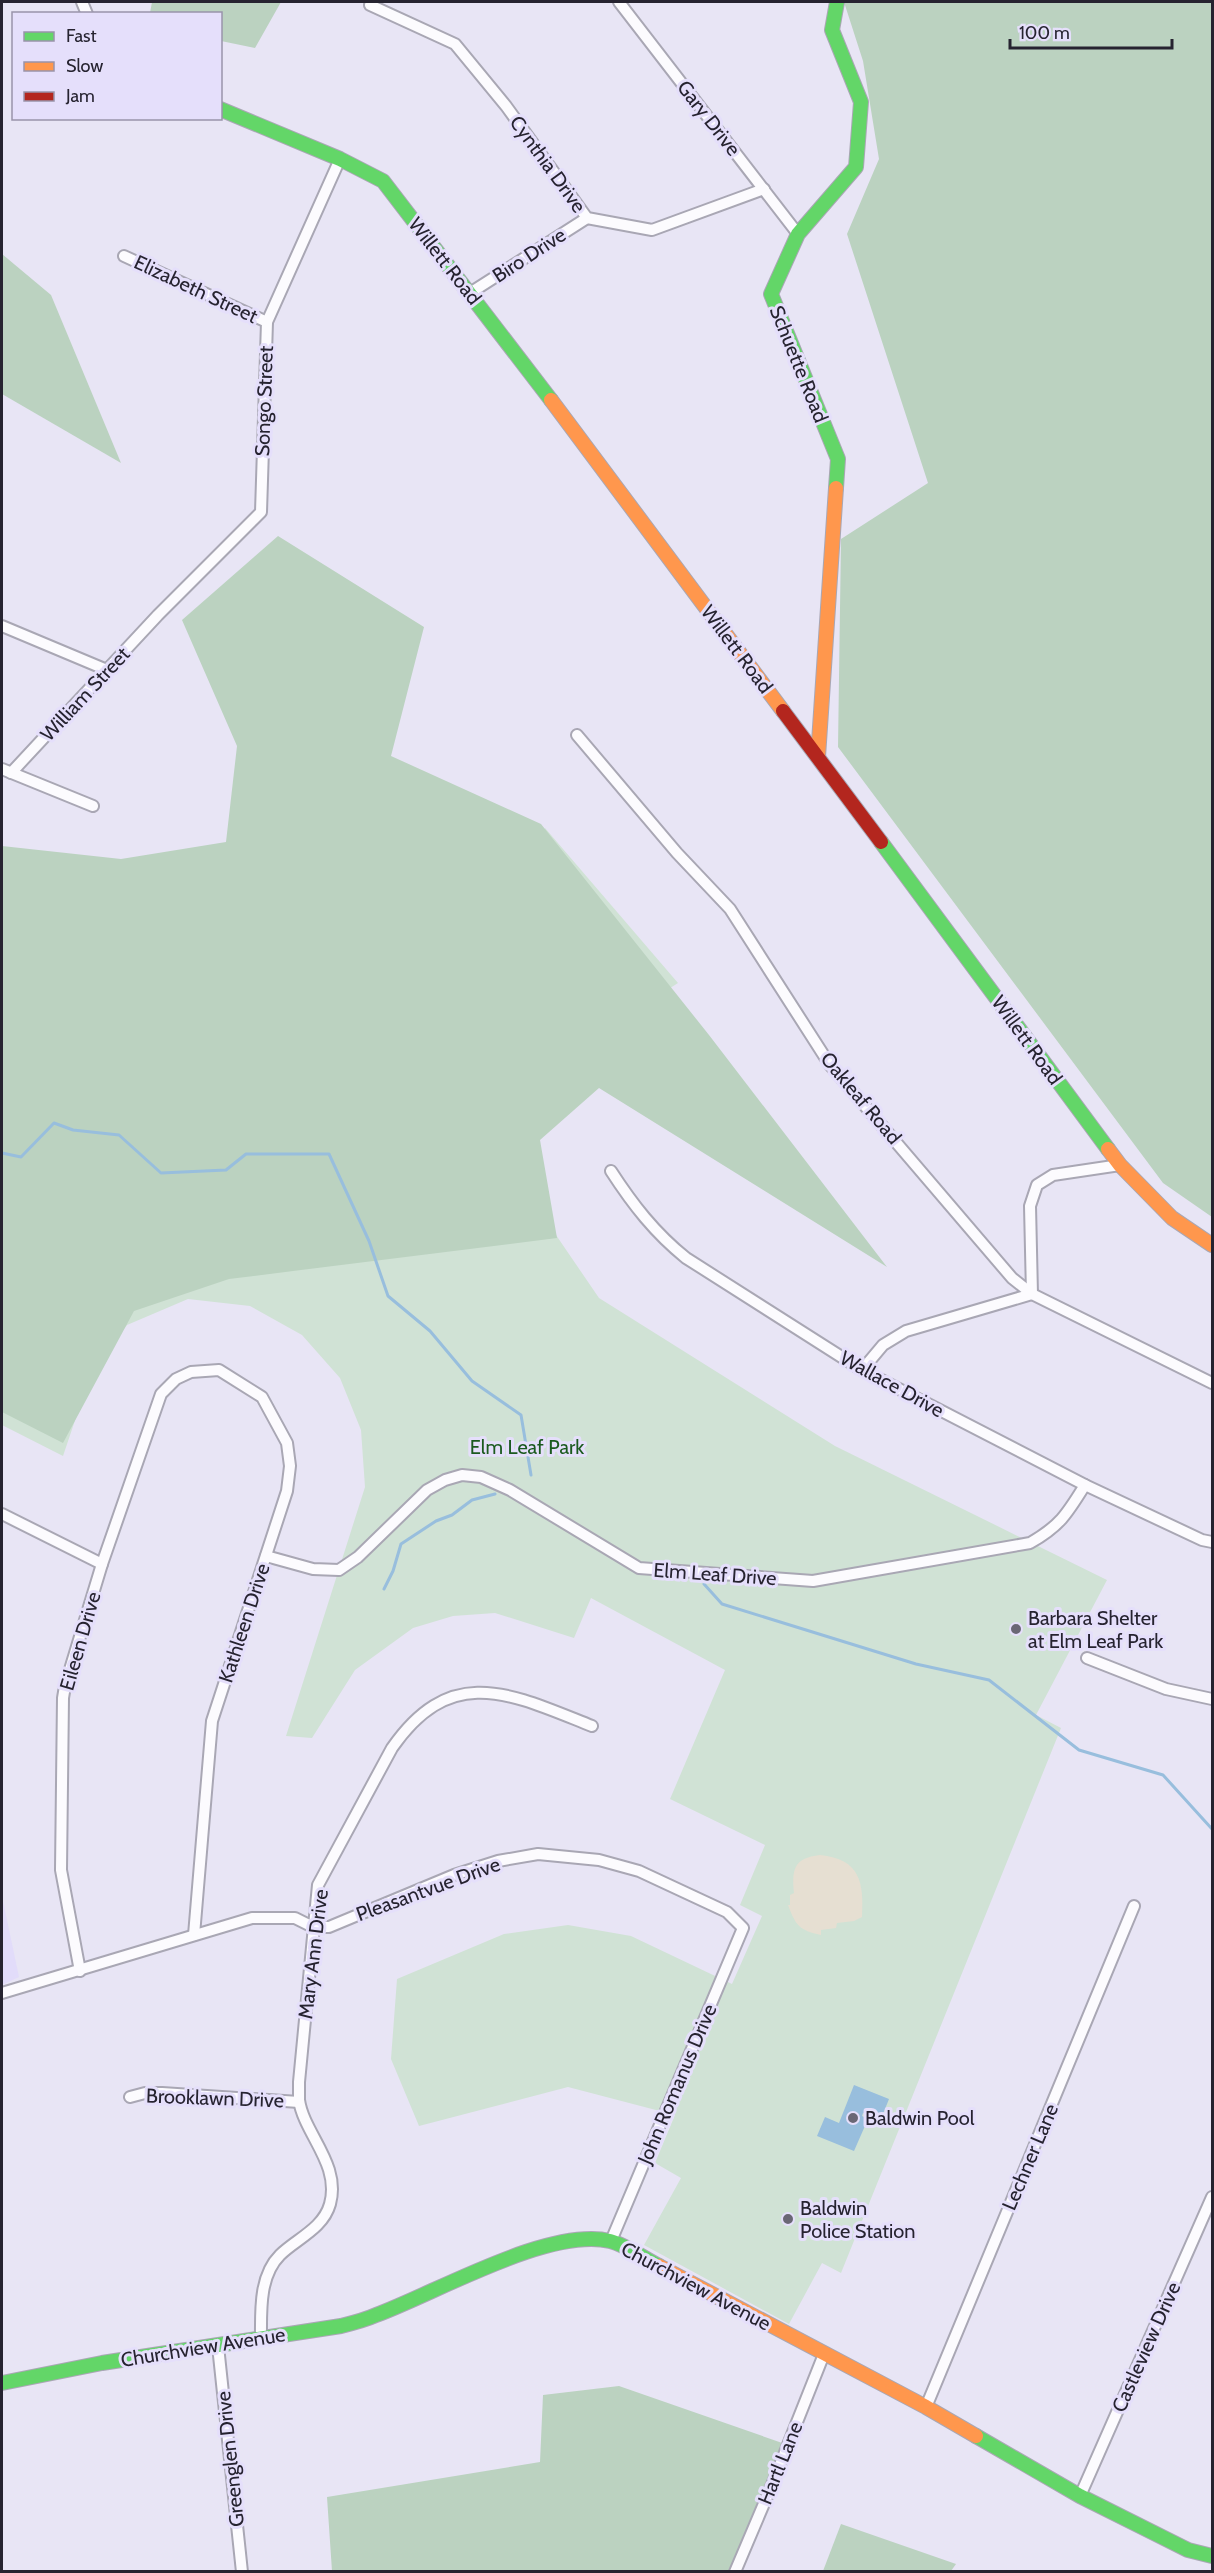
<svg xmlns="http://www.w3.org/2000/svg" width="1214" height="2573" viewBox="0 0 1214 2573" font-family="Cabin,sans-serif">
  <style>
    .built { fill: #e2dcfa }
    .green { fill: #d0e2d5 }
    .forest { fill: #bbd2c0 }
    .sand { fill: #e6dfd2 }
    .water { fill: #98bedd }
    .lines { fill: none; stroke-linecap: round; stroke-linejoin: round }
    .stream { stroke: #98bedd; stroke-width: 3 }
    .street-casing { stroke: #a9a7b4; stroke-width: 14 }
    .fast-casing { stroke: #a9a7b4; stroke-width: 16 }
    .slow-casing { stroke: #a9a7b4; stroke-width: 16 }
    .jam-casing { stroke: #a9a7b4; stroke-width: 16 }
    .street { stroke: #fcfbfe; stroke-width: 10 }
    .fast { stroke: #63d668; stroke-width: 14 }
    .slow { stroke: #ff974d; stroke-width: 14 }
    .jam { stroke: #b3261e; stroke-width: 14 }
    .poi-dot { fill: #6a6775; stroke: #e5dffb; stroke-width: 2 }
    .labels { text-anchor: middle; dominant-baseline: central; stroke-width: 6; stroke-linejoin: round; paint-order: stroke }
    .street-label { font-size: 20px; fill: #262330; stroke: #e5dffb }
    .park-label { font-size: 20px; fill: #1b5a1f; stroke: #e5dffb }
    .poi-label { font-size: 20px; fill: #262330; stroke: #e5dffb; text-anchor: start }
  </style>
  <rect width="100%" height="100%" fill="#e8e5f5"/>
  <path class="built" d="M2,1896L19,1977L2,1985Z"/>
  <path class="green" d="M545,828L678,983L474,1115L599,1298L835,1446L1107,1580L1036,1715L1061,1728L841,2273L822,2263L789,2324L644,2245L681,2178L655,2163L675,2115L568,2087L419,2126L391,2059L397,1979L504,1934L568,1925L631,1936L732,1984L762,1916L740,1905L765,1845L670,1799L725,1670L591,1598L574,1638L495,1613L453,1616L413,1628L355,1670L312,1738L286,1736L365,1487L361,1430L340,1378L302,1335L250,1306L188,1299L127,1325L93,1367L63,1456L2,1425V1031L532,860Z"/>
  <g class="forest">
    <path d="M152,2H281L255,48L221,41L220,14L150,13Z"/>
    <path d="M844,2H1212V1217L1163,1183L838,747L841,539L928,483L847,234L879,159L863,61Z"/>
    <path d="M2,254L51,295L121,463L2,394Z"/>
    <path d="M278,536L424,627L391,756L541,824L709,1035L887,1267L599,1088L540,1140L557,1238L229,1279L134,1311L63,1443L2,1412V846L121,859L226,842L237,746L182,620Z"/>
    <path d="M619,2386L788,2445L734,2571H332L327,2497L540,2462L543,2395Z"/>
    <path d="M841,2524L956,2564L951,2571H823Z"/>
  </g>
  <path class="sand" d="M820,1855C860,1859 864,1882 862,1917L854,1921L837,1923L836,1928L821,1930V1935C799,1930 796,1926 788,1905H790V1895L794,1893C792,1870 793,1858 820,1855Z"/>
  <path class="water" d="M854,2085L889,2099L881,2119L863,2113L862,2116L868,2119L854,2151L817,2136L825,2117L839,2123Z"/>
  <g class="lines">
    <g class="stream">
      <path d="M2,1153L21,1157L54,1123L73,1130L119,1135L161,1173L226,1170L246,1154H329L369,1241L388,1296L430,1331L472,1381L521,1415L531,1475"/>
      <path d="M704,1584L722,1604L916,1664L989,1680L1079,1750L1163,1775L1212,1829"/>
      <path d="M384,1589L393,1571L401,1544L436,1521L452,1515L472,1500L495,1494"/>
    </g>
    <g class="street-casing">
      <g id="street">
        <path d="M82,2L87,14"/>
        <path d="M619,2L798,234"/>
        <path d="M370,5L455,44L506,106L587,218L652,230L764,189"/>
        <path d="M124,256L267,322"/>
        <path d="M470,293L587,218"/>
        <path d="M2,626L107,670"/>
        <path d="M577,735L677,853L730,909L830,1065L1012,1278L1032,1294L1212,1383"/>
        <path d="M2,769L93,806"/>
        <path d="M11,773L158,615L261,512L267,322L340,159"/>
        <path d="M611,1171C633,1205 655,1233 686,1258L862,1370L1085,1485L1202,1540L1212,1542"/>
        <path d="M862,1370L883,1345L906,1331L1032,1294L1030,1206L1037,1185L1053,1175L1120,1165"/>
        <path d="M2,1514L102,1564"/>
        <path d="M266,1556L313,1569L339,1570L358,1557L427,1490L445,1480L462,1475L481,1477L510,1490L639,1568L813,1581L1030,1543C1060,1526 1067,1514 1085,1485"/>
        <path d="M1087,1658L1166,1689L1212,1699"/>
        <path d="M80,1971L61,1870L63,1698L65,1686L102,1564L161,1394L176,1379L191,1372L219,1370L262,1397L287,1443L290,1466L287,1491L212,1721L194,1935"/>
        <path d="M2,1993L252,1918H295L313,1927H329L454,1875L498,1861L538,1854L599,1860L639,1871L727,1912L743,1928L611,2241"/>
        <path d="M130,2097L145,2093H162L299,2102"/>
        <path d="M261,2338C261,2311 259,2276 280,2255C296,2239 323,2229 330,2204C341,2164 304,2134 299,2100C299,2094 299,2088 299,2082L318,1885L392,1748C452,1662 511,1694 592,1726"/>
        <path d="M218,2346L242,2572"/>
        <path d="M926,2407L1134,1906"/>
        <path d="M1080,2496L1212,2197"/>
        <path d="M735,2572L774,2480L824,2354"/>
      </g>
    </g>
    <g class="fast-casing">
      <g id="fast">
        <path d="M220,109L340,159L383,181L551,400"/>
        <path d="M836,488L838,459L771,294L798,234L856,167L861,102L832,30L837,2"/>
        <path d="M881,842L1108,1149"/>
        <path d="M2,2383L102,2363L341,2326C353,2323 365,2320 376,2315C436,2293 548,2227 610,2241C626,2245 645,2259 659,2266"/>
        <path d="M976,2436L1080,2496L1188,2550L1212,2556"/>
      </g>
    </g>
    <g class="slow-casing">
      <g id="slow">
        <path d="M551,400L783,711"/>
        <path d="M818,757L836,488"/>
        <path d="M1108,1149L1120,1165L1172,1218L1212,1245"/>
        <path d="M659,2266L926,2407L976,2436"/>
      </g>
    </g>
    <g class="jam-casing">
      <path id="jam" d="M783,711L881,842"/>
    </g>
    <use href="#street" class="street"/>
    <use href="#fast" class="fast"/>
    <use href="#slow" class="slow"/>
    <use href="#jam" class="jam"/>
  </g>
  <g class="poi-dot">
    <circle cx="1016" cy="1629" r="6"/>
    <circle cx="853" cy="2118" r="6"/>
    <circle cx="788" cy="2219" r="6"/>
  </g>
  <g class="labels">
    <g class="street-label">
      <text transform="translate(709 118) rotate(52)">Gary Drive</text>
      <text transform="translate(548 164) rotate(54)">Cynthia Drive</text>
      <text transform="translate(529 255) rotate(-33)">Biro Drive</text>
      <text transform="translate(445 261) rotate(52)">Willett Road</text>
      <text transform="translate(196 289) rotate(25)">Elizabeth Street</text>
      <text transform="translate(799 364) rotate(68)">Schuette Road</text>
      <text transform="translate(264 401) rotate(-88)">Songo Street</text>
      <text transform="translate(737 649) rotate(53)">Willett Road</text>
      <text transform="translate(85 694) rotate(-47)">William Street</text>
      <text transform="translate(1027 1040) rotate(54)">Willett Road</text>
      <text transform="translate(861 1098) rotate(50)">Oakleaf Road</text>
      <text transform="translate(892 1384) rotate(29)">Wallace Drive</text>
      <text transform="translate(715 1574) rotate(4)">Elm Leaf Drive</text>
      <text transform="translate(244 1623) rotate(-72)">Kathleen Drive</text>
      <text transform="translate(80 1641) rotate(-74)">Eileen Drive</text>
      <text transform="translate(428 1889) rotate(-20)">Pleasantvue Drive</text>
      <text transform="translate(313 1954) rotate(-83)">Mary Ann Drive</text>
      <text transform="translate(677 2084) rotate(-67)">John Romanus Drive</text>
      <text transform="translate(215 2098) rotate(2)">Brooklawn Drive</text>
      <text transform="translate(1030 2157) rotate(-67)">Lechner Lane</text>
      <text transform="translate(696 2286) rotate(28)">Churchview Avenue</text>
      <text transform="translate(203 2347) rotate(-9)">Churchview Avenue</text>
      <text transform="translate(1146 2347) rotate(-66)">Castleview Drive</text>
      <text transform="translate(230 2459) rotate(-96)">Greenglen Drive</text>
      <text transform="translate(780 2463) rotate(-68)">Hartl Lane</text>
    </g>
    <g class="park-label">
      <text x="527" y="1447">Elm Leaf Park</text>
    </g>
    <g class="poi-label">
      <text x="1028" y="1618">Barbara Shelter<tspan x="1028" dy="23">at Elm Leaf Park</tspan></text>
      <text x="865" y="2118">Baldwin Pool</text>
      <text x="800" y="2208">Baldwin<tspan x="800" dy="23">Police Station</tspan></text>
    </g>
  </g>
  <rect width="1214" height="2573" fill="none" stroke="#262330" stroke-width="6"/>
  <rect x="12" y="12" width="210" height="108" fill="#e5dffb" stroke="#9994aa" stroke-width="1.5"/>
  <rect x="24" y="32" width="30" height="9" fill="#63d668" stroke="#9994aa" stroke-width="1.5"/>
  <text x="66" y="42" font-size="18" fill="#262330">Fast</text>
  <rect x="24" y="62" width="30" height="9" fill="#ff974d" stroke="#9994aa" stroke-width="1.5"/>
  <text x="66" y="72" font-size="18" fill="#262330">Slow</text>
  <rect x="24" y="92" width="30" height="9" fill="#b3261e" stroke="#9994aa" stroke-width="1.5"/>
  <text x="66" y="102" font-size="18" fill="#262330">Jam</text>
  <path d="M1010 39v9h162v-9" fill="none" stroke="#262330" stroke-width="3"/>
  <text x="1019" y="39" font-size="18" fill="#262330" stroke="#e5dffb" stroke-width="4.5" paint-order="stroke">100 m</text>
</svg>
